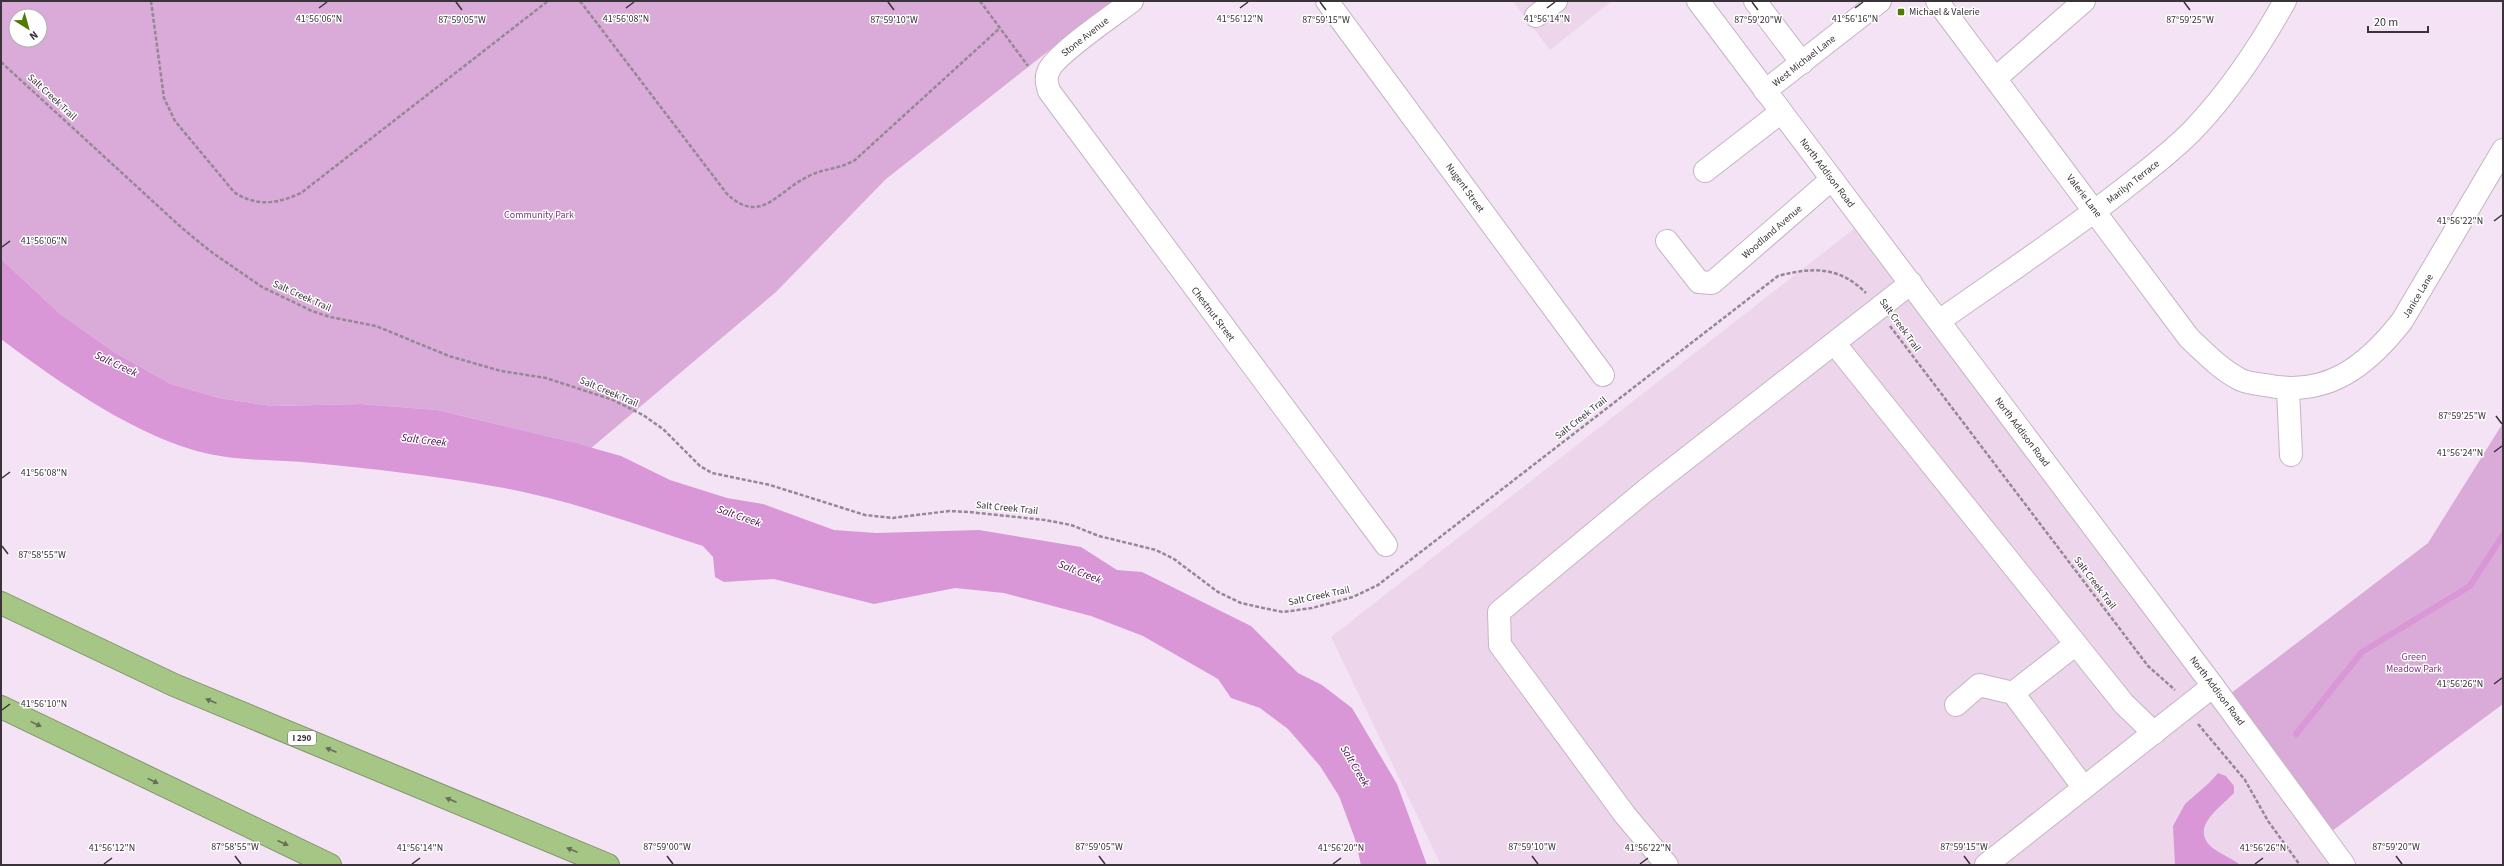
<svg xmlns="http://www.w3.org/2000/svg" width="2504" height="866" viewBox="0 0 2504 866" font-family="'Source Sans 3',sans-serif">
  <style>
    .built { fill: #edd6ec }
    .green { fill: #daaad8; fill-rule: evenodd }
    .water { fill: #d997d8 }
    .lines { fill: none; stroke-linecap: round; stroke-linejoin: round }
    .stream { stroke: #d997d8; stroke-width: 6 }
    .minor-casing { stroke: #c5b4c4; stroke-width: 24 }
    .highway-casing { stroke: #80936b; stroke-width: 24 }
    .path { stroke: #948894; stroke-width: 2.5; stroke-dasharray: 4 2; stroke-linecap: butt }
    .minor { stroke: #fff; stroke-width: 22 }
    .highway { stroke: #a6c686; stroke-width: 22 }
    .oneway { fill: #656e58 }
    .ticks { fill: none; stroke: #3a3339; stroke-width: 1.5 }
    .poi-dot { fill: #507c00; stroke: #fff; stroke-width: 1.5 }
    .labels { text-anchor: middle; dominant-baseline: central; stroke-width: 3; stroke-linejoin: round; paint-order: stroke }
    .shield { fill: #fff; stroke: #757074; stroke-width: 1 }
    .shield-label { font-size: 9px; font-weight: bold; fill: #3a3339 }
    .poi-label { font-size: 10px; fill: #3a3339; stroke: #fff; text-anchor: start }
    .street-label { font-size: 10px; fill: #3a3339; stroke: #fff }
    .park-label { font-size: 10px; fill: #7f3280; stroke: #fff }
    .water-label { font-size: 11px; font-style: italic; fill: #460a47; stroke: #fff }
    .ticks-label { font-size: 10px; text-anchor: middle; fill: #3a3339; stroke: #fff; stroke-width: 3; stroke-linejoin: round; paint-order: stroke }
  </style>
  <rect width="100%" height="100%" fill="#f4e3f4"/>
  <g class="built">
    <path d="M1513,1H1612L1550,50Z"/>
    <path d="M1855,228L2333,865H1441L1331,637Z"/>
  </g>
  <g class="green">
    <path d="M1,1H1112L886,179L776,292L590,449L568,441L437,410L361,404L272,406L219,398L171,384L114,352L59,313L1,259ZM16,16H40V40H16Z"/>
    <path d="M2503,423V704L2328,834L2226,697L2428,543Z"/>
  </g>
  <g class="water">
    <path d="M1,259L59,313L114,352L171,384L219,398L272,406L361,404L437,410L568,441L621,456L670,480L727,498L763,504L834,530L876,533L979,530L1081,547L1117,570L1142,572L1251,626L1298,673L1322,685L1352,708L1397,784L1427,865H1361L1355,839L1339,796L1320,766L1288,729L1260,708L1231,698L1218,679L1143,636L1091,616L1004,593L955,588L874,604L774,579L724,582L715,577L713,557L703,546C636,525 568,499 498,487C437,476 375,469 313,463C280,460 241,461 209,454C139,439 58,382 1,339Z"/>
    <path d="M2218,773L2226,776L2234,786V793C2219,809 2188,828 2214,849C2222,855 2232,858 2240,865H2175L2173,826L2185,804L2209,783Z"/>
  </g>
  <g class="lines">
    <path class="stream" d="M2296,734L2362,652L2470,586L2503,535"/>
    <g class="minor-casing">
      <g id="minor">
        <path d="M1132,1C1114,15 1057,53 1049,70C1045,78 1047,84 1049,91L1386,545"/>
        <path d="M1327,1L1603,375"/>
        <path d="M1698,1L2213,686L2344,865"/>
        <path d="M1755,1L1802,63"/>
        <path d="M1937,1L2189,338C2205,353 2221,370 2241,380C2248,383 2258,384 2265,385C2326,398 2366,367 2402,321L2503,150"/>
        <path d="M1536,16L1556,1"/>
        <path d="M1996,78L2084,1"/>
        <path d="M1765,91L1880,1"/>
        <path d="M1705,171L1781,112"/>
        <path d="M1667,241L1699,282L1712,283L1832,179"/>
        <path d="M1939,321C2000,278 2062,237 2121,191C2146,171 2172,152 2194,129C2230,91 2260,46 2285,1"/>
        <path d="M1835,344L2124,704L2154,733"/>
        <path d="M2288,390L2291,455"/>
        <path d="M2013,693L2076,644"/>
        <path d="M1956,705L1979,685L2013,693L2084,788"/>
        <path d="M1667,865L1625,815L1500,645L1499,612L1646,490L1911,283"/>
        <path d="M1986,865L2213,686"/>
      </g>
    </g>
    <g class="highway-casing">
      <g id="highway">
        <path d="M1,603L174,685L608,865"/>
        <path d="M1,707L330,865"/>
      </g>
    </g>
    <g class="path">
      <path d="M151,1L164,98L175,121L234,192C256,207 277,204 301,193L548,1"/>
      <path d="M580,1L727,194C761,226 777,191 809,176C824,168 838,170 855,160L1000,28"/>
      <path d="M980,1L1028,66"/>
      <path d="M1,62L182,228L210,251L262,287L312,311L330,317L376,326L449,356L501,371L546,378L613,400L643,415L663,429L700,466L712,473L770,485L865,515L893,518L949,511L969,512L1045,520L1071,525L1099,536L1156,550L1174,559L1218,592L1241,603L1263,608L1283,612L1312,608L1353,597L1378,585L1778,276C1812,267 1839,266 1866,293"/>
      <path d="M1890,326L2148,666L2175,690"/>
      <path d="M2198,724L2245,780L2268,821L2300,865"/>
    </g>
    <use href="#minor" class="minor"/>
    <use href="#highway" class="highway"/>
  </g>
  <defs><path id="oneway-solid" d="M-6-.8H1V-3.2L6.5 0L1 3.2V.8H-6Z"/></defs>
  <g class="oneway">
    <use href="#oneway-solid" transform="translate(211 701) rotate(-157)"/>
    <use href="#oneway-solid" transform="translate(36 724) rotate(26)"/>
    <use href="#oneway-solid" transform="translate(331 750) rotate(-157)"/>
    <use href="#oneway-solid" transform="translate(153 781) rotate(26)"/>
    <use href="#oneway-solid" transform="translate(451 800) rotate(-157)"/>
    <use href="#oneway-solid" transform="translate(283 843) rotate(25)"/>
    <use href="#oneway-solid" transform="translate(572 850) rotate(-157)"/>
  </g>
  <path class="ticks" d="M456,2L462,10M888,2L894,10M1320,2L1326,10M1752,2L1758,10M2184,2L2190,10M319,8L327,2M626,8L634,2M1240,8L1248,2M1547,8L1555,2M1855,8L1863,2M2494,221L2502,215M2,247L10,241M2496,416L2502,424M2494,452L2502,446M2,478L10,472M2,546L8,554M2494,684L2502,678M2,710L10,704M235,856L241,864M667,856L673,864M1099,856L1105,864M1532,856L1538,864M1964,856L1970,864M2396,856L2402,864M104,864L112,858M412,864L420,858M1333,864L1341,858M1640,864L1648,858M2255,864L2263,858"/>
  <rect class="poi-dot" x="1897" y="8" width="8" height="8" rx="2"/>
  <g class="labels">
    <rect class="shield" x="288" y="731" width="28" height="14" rx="3"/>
    <g class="shield-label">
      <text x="302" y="738">I 290</text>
    </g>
    <g class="poi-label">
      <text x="1909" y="12">Michael &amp; Valerie</text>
    </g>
    <g class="street-label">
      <text transform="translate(1085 37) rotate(-38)">Stone Avenue</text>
      <text transform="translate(1804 61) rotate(-38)">West Michael Lane</text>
      <text transform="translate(52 97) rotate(43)">Salt Creek Trail</text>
      <text transform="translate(1827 173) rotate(53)">North Addison Road</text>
      <text transform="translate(2133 182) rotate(-38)">Marilyn Terrace</text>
      <text transform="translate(1465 188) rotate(54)">Nugent Street</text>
      <text transform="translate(2084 196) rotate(53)">Valerie Lane</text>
      <text transform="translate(1772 232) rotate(-41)">Woodland Avenue</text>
      <text transform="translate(302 296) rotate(24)">Salt Creek Trail</text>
      <text transform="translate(2418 296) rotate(-59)">Janice Lane</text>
      <text transform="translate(1213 314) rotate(53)">Chestnut Street</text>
      <text transform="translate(1900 325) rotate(54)">Salt Creek Trail</text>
      <text transform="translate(609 392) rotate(23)">Salt Creek Trail</text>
      <text transform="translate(1581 418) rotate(-38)">Salt Creek Trail</text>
      <text transform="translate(2022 432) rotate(53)">North Addison Road</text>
      <text transform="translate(1007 508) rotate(6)">Salt Creek Trail</text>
      <text transform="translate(2095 583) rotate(53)">Salt Creek Trail</text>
      <text transform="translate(1319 596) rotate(-12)">Salt Creek Trail</text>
      <text transform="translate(2217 691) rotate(53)">North Addison Road</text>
    </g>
    <g class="park-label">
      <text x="539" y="215">Community Park</text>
      <text x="2414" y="657">Green<tspan x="2414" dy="12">Meadow Park</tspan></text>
    </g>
    <g class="water-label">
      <text transform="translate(116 364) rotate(25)">Salt Creek</text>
      <text transform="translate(424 440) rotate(7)">Salt Creek</text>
      <text transform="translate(739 516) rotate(19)">Salt Creek</text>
      <text transform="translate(1080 572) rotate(22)">Salt Creek</text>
      <text transform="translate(1355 766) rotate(59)">Salt Creek</text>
    </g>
  </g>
  <g class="ticks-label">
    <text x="319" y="22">41°56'06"N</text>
    <text x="626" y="22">41°56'08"N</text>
    <text x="1240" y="22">41°56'12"N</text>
    <text x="1547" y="22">41°56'14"N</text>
    <text x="1855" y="22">41°56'16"N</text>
    <text x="462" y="23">87°59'05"W</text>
    <text x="894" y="23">87°59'10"W</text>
    <text x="1326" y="23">87°59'15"W</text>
    <text x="1758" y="23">87°59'20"W</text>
    <text x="2190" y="23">87°59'25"W</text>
    <text x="2460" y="224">41°56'22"N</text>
    <text x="44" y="244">41°56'06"N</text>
    <text x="2462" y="419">87°59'25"W</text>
    <text x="2460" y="456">41°56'24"N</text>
    <text x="44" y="476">41°56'08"N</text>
    <text x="42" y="558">87°58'55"W</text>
    <text x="2460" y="687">41°56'26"N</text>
    <text x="44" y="707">41°56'10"N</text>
    <text x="235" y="850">87°58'55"W</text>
    <text x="667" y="850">87°59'00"W</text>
    <text x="1099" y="850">87°59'05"W</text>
    <text x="1532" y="850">87°59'10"W</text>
    <text x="1964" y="850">87°59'15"W</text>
    <text x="2396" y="850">87°59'20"W</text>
    <text x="112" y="851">41°56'12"N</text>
    <text x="420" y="851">41°56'14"N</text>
    <text x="1341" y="851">41°56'20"N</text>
    <text x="1648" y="851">41°56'22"N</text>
    <text x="2263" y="851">41°56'26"N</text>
  </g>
  <rect width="2504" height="866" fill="none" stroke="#3a3339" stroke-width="4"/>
  <g transform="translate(28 28) rotate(143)"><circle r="19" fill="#ffffff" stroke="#b0adb0"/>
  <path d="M0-3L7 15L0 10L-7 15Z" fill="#507c00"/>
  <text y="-6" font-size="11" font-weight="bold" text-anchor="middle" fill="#3a3339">N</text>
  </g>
  <path d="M2368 26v6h60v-6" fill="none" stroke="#3a3339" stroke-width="2"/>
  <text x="2374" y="26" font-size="12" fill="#3a3339" stroke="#ffffff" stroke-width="3" paint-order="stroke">20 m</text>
</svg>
